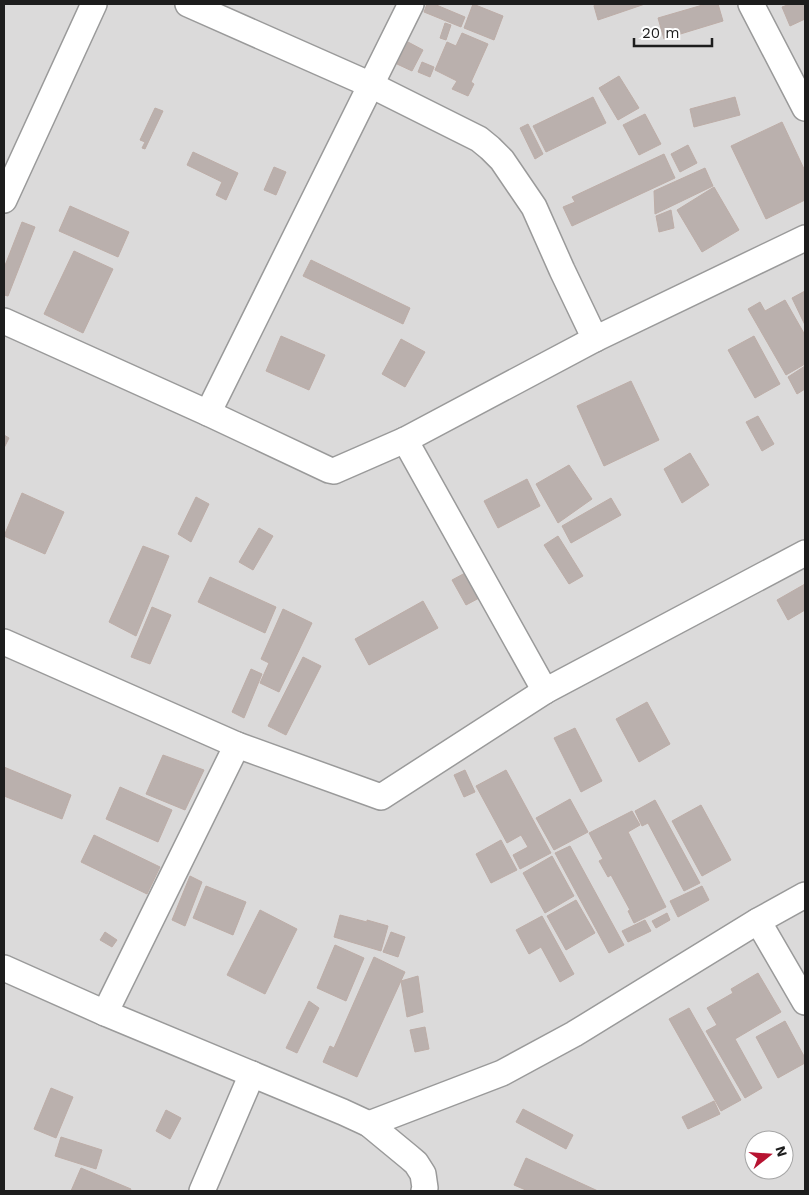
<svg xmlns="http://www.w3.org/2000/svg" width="809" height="1195" viewBox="0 0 809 1195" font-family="'Work Sans',sans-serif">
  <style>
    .residential { fill: #dbdada; fill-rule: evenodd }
    .building { fill: #bab0ad; stroke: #bdada7 }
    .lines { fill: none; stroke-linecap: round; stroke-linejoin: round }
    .minor-casing { stroke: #9a9a9a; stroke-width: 28 }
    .minor { stroke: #fff; stroke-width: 25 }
  </style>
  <rect width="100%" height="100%" fill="#ede8e3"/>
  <path class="residential" d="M4,4H805V1191H4ZM754,1140H784V1170H754Z"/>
  <g class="building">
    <path d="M427,4H434L465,17L461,27L424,12Z"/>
    <path d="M473,4L503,16L494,40L464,28Z"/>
    <path d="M595,4H645L598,20L594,6Z"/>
    <path d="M706,4H718L723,21L664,39L658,18Z"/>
    <path d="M790,4H805V19L790,26L782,7Z"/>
    <path d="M445,23L451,25L446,40L440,38Z"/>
    <path d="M462,33L488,44L471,82L474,84L468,96L452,89L457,81L435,70L447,42L456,46Z"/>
    <path d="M408,42L423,50L412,71L397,64Z"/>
    <path d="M422,62L434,67L430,77L418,72Z"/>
    <path d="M619,76L639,108L618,120L599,88Z"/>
    <path d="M593,97L606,123L546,152L533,126Z"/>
    <path d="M735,97L740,115L694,127L690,109Z"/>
    <path d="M155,108L163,111L145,149L142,148L145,142L140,140Z"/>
    <path d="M645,114L661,144L639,155L623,125Z"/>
    <path d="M782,122L805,171V200L766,219L731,146Z"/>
    <path d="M528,124L543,154L535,159L520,128Z"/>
    <path d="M688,145L697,163L680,172L671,154Z"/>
    <path d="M193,152L238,173L226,200L216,195L222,182L187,165Z"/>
    <path d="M664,154L675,178L572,226L563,207L575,202L572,197Z"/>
    <path d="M274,167L286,172L276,195L264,190Z"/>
    <path d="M705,168L713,186L655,214L654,191Z"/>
    <path d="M714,187L739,230L702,252L677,210Z"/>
    <path d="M70,206L129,232L118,257L59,231Z"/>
    <path d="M671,210L674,228L659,232L656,216Z"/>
    <path d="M22,222L35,227L8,296L4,295V268Z"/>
    <path d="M74,251L113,269L83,333L44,314Z"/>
    <path d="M311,260L410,308L403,324L303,276Z"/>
    <path d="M805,291V325L792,298Z"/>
    <path d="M785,300L805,335V364L786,375L748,309L760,302L765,311Z"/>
    <path d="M281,336L325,355L309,390L266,371Z"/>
    <path d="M754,336L780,384L755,398L728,350Z"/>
    <path d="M401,339L425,352L405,387L382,374Z"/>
    <path d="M805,366V389L797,394L788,377Z"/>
    <path d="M631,381L659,440L604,466L577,406Z"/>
    <path d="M758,416L774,444L762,451L746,422Z"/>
    <path d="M4,435L9,438L4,448Z"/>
    <path d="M690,453L709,485L682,503L664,469Z"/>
    <path d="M569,465L592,499L558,523L536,484Z"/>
    <path d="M527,479L540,506L498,528L484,501Z"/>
    <path d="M22,493L64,512L45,554L4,536Z"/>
    <path d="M196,497L209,504L191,542L178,534Z"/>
    <path d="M611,498L621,515L571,543L562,526Z"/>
    <path d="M259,528L273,536L253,570L239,562Z"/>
    <path d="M558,536L583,576L569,584L544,545Z"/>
    <path d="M143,546L169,556L136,636L109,622Z"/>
    <path d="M467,572L481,597L466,605L452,580Z"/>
    <path d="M210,577L276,607L265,633L198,602Z"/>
    <path d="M805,584V610L788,620L777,600Z"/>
    <path d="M423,601L438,628L369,665L355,639Z"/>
    <path d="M152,607L171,615L150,664L131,657Z"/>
    <path d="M283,609L312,623L279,692L260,683L269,663L261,659Z"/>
    <path d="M303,657L321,666L286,735L268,726Z"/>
    <path d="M251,669L262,674L244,718L232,712Z"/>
    <path d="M647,702L670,744L639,762L616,719Z"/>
    <path d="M575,728L602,781L581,792L554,738Z"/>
    <path d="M163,755L204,770L185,810L146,794Z"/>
    <path d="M4,767L71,795L62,819L4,796Z"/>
    <path d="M465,770L475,792L464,797L454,775Z"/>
    <path d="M506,770L551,853L520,869L513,855L528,847L521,835L507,843L476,786Z"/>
    <path d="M120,787L172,810L158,842L106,819Z"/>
    <path d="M570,799L588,832L554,850L536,818Z"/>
    <path d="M655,800L700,883L684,891L648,823L642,826L635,811Z"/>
    <path d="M701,805L731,860L702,876L672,821Z"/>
    <path d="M632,811L640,825L628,832L666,907L634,923L628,911L630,910L611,875L608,877L599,861L603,859L589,833Z"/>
    <path d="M94,835L160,867L147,894L81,862Z"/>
    <path d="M501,840L517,870L491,883L476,854Z"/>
    <path d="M570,846L624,945L609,953L555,853Z"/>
    <path d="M552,856L574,896L545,913L523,873Z"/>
    <path d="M190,876L202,882L185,926L172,920Z"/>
    <path d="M206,886L246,902L233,935L193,918Z"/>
    <path d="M702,886L709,900L678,917L670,901Z"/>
    <path d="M576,900L595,933L566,950L547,916Z"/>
    <path d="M260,910L297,929L265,994L227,975Z"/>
    <path d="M667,913L670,920L656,928L652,921Z"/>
    <path d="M340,915L367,922V920L388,926L381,951L334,937Z"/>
    <path d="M542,916L574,974L560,982L541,947L529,954L516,930Z"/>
    <path d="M645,920L651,931L628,942L622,931Z"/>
    <path d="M105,932L117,940L112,947L100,940Z"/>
    <path d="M391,932L405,937L398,957L383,952Z"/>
    <path d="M335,945L364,958L346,1001L317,988Z"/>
    <path d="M374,957L405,972L357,1077L323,1062L330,1046L334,1048Z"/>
    <path d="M758,973L781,1012L735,1039L762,1088L745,1098L706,1031L717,1025L707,1008L733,993L731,989Z"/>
    <path d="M418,976L423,1012L407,1017L401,981Z"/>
    <path d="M309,1001L319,1008L297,1053L286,1048Z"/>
    <path d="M689,1008L741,1100L721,1111L669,1019Z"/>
    <path d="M785,1021L805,1058V1063L778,1078L756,1037Z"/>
    <path d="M425,1027L429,1049L415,1052L410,1030Z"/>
    <path d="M51,1088L73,1097L56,1138L34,1129Z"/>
    <path d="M714,1101L720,1114L688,1129L682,1117Z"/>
    <path d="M523,1109L573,1135L566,1149L516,1122Z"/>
    <path d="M166,1110L181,1118L170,1139L156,1131Z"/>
    <path d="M61,1137L102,1150L96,1169L55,1156Z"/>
    <path d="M526,1158L598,1191H528L514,1185Z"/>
    <path d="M81,1168L131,1189L130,1191H71Z"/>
  </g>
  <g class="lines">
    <g class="minor-casing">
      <g id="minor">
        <path d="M188,4L371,85L479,139L490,148L502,160L534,207L562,270L595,339"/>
        <path d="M751,4L805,108"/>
        <path d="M4,200L94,4"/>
        <path d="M4,321L208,413L329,470L334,471L405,440L595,339L805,238"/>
        <path d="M208,413L411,4"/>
        <path d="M405,440L545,691"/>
        <path d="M4,642L237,745L381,797L545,691L805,553"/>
        <path d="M758,921L805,1002"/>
        <path d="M4,968L105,1013L343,1112L369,1124L409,1157L416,1163L423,1174L425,1188L424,1191"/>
        <path d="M105,1013L237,745"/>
        <path d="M369,1124L502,1073L574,1034L758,921L805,895"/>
        <path d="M202,1191L252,1074"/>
      </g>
    </g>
    <use href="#minor" class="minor"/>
  </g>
  <rect width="809" height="1195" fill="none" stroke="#1d1d1d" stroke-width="10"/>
  <g transform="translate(769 1155) rotate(73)"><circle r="24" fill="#ffffff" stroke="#a5a5a5"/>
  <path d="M0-4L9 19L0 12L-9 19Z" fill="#b71331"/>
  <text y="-8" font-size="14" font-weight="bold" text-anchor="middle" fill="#1d1d1d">N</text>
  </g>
  <path d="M634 38v8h78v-8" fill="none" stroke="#1d1d1d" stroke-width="2.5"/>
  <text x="642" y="38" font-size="15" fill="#1d1d1d" stroke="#ffffff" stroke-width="4" paint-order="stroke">20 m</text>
</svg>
